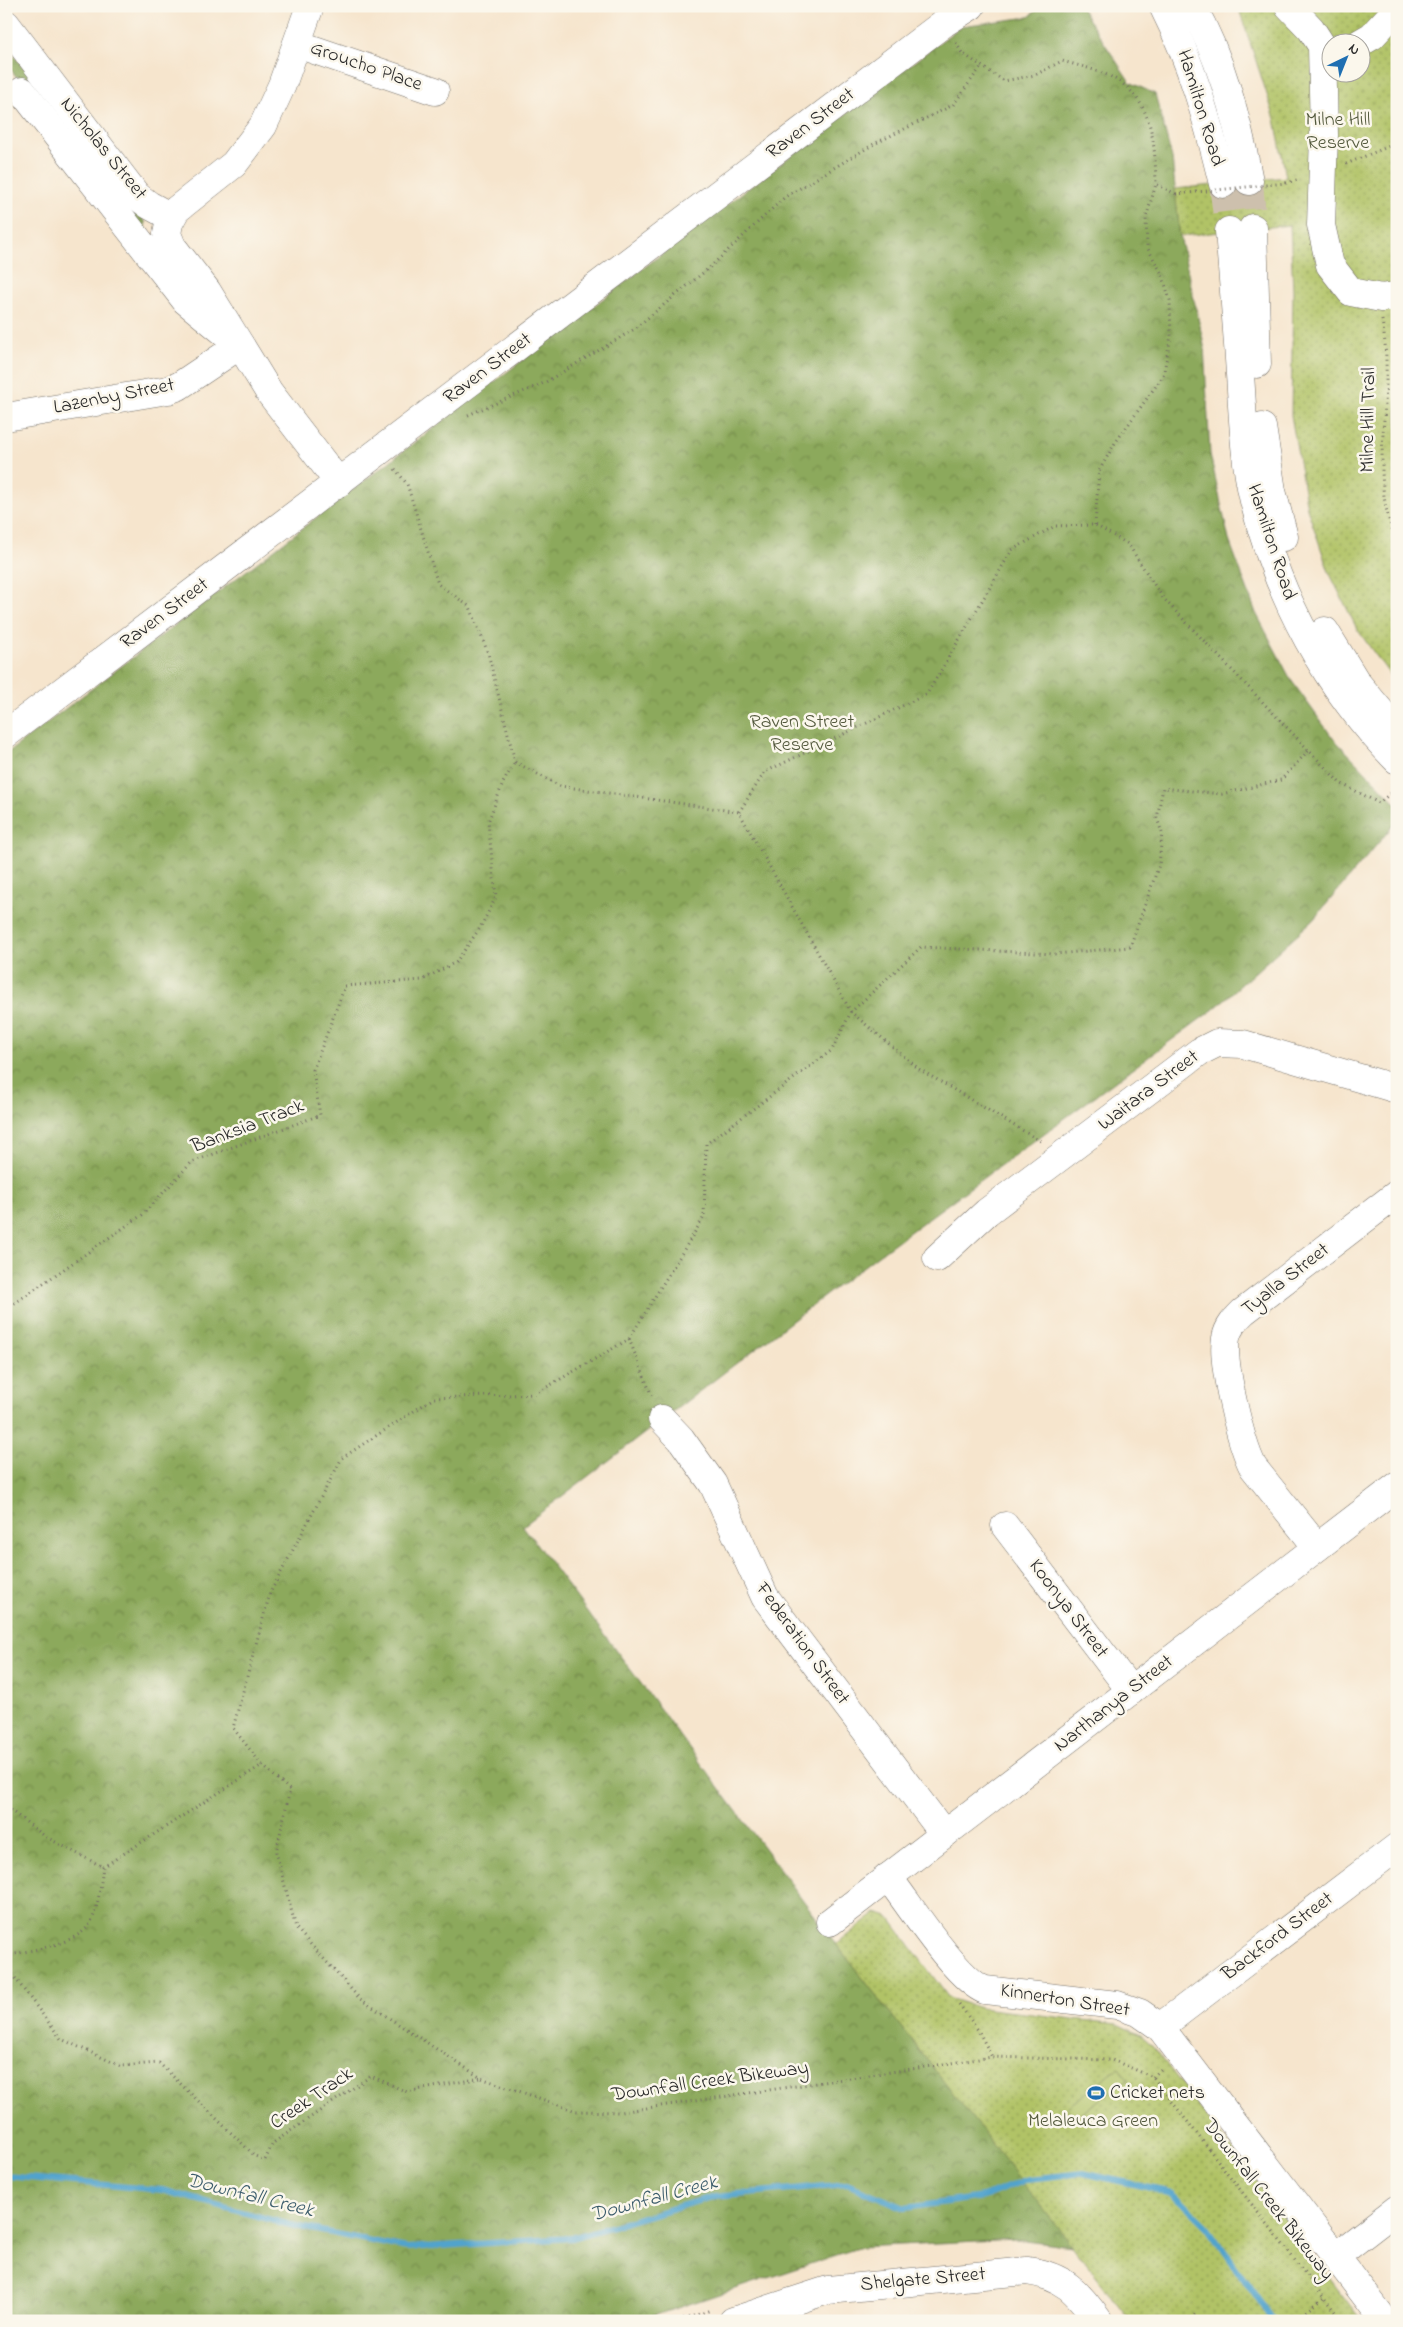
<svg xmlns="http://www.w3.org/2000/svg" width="1403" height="2327" viewBox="0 0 1403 2327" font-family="'Indie Flower',sans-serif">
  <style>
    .forest { fill: url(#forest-crowns); stroke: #5c6a43 }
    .park { fill: url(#park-dots); stroke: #6e7748; fill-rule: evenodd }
    .garden { fill: #b1c366; stroke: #6e7748 }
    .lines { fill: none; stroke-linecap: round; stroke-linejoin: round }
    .stream { stroke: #51a3cc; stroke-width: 6 }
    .major-tunnel { stroke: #cdc0ad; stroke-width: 28; stroke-dasharray: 28 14; stroke-linecap: butt }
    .minor-casing { stroke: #726c64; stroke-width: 29 }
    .major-casing { stroke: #726c64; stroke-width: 29 }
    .path { stroke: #726c64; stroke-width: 3; stroke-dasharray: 1 4; stroke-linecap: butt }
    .minor { stroke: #fff; stroke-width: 28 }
    .major { stroke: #fff; stroke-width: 28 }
    .path-bridge { stroke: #726c64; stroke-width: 3; stroke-dasharray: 1 4; stroke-linecap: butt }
    .labels { text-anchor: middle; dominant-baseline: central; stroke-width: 5; stroke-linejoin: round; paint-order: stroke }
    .street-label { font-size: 20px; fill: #2b2b2b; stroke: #fbf7ec }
    .park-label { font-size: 20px; fill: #53593d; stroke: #fbf7ec }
    .poi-label { font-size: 20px; fill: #2b2b2b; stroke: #fbf7ec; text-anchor: start }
    .water-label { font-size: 21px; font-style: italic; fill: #3a5b6b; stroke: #fbf7ec }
  </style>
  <defs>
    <pattern id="forest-crowns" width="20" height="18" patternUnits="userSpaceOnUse" patternTransform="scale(1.25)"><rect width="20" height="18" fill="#8ca95b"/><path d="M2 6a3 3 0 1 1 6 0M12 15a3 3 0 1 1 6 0" fill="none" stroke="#738a4b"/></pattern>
    <pattern id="park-dots" width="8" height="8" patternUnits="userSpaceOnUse" patternTransform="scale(1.25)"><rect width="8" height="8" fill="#b1c366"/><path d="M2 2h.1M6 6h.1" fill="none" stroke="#909f54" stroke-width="1.8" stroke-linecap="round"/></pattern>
  </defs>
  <rect width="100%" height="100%" fill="#fbf7ec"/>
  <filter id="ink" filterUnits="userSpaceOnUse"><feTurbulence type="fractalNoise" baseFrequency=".02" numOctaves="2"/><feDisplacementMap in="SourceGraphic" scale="10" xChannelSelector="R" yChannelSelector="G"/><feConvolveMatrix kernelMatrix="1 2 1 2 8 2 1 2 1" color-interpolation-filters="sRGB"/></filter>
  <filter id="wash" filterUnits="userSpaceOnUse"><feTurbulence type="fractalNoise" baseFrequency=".0096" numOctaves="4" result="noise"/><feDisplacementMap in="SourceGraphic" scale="20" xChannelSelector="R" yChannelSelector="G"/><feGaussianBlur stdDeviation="1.12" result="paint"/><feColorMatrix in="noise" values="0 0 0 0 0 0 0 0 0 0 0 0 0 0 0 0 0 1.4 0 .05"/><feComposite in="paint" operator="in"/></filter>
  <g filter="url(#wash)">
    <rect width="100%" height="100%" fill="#f6e5cd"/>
    <g class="forest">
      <path d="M1041,6H1080L1130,82L1155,94L1172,158L1180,236L1204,345L1210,454L1229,540L1256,613L1291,680L1333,738L1397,804V821L1313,920L1214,1009L881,1253L523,1526L836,1944L1073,2246L1016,2239L861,2247L638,2321H6V754L961,26L1029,17Z"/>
      <path d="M6,45L145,221V229L141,228L6,64Z"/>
    </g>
    <g class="park">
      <path d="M1238,6H1397V685L1357,629L1329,572L1307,508L1291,415L1293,290L1290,225L1180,236L1175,189L1286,177L1275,119ZM1330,42H1360V72H1330Z"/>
      <path d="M876,1913L889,1917L949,1998L980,2008L1117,2024L1141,2035L1152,2045L1362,2321H1131L836,1944Z"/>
    </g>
    <path class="garden" d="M1119,2068L1127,2079L1075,2118L1066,2108Z"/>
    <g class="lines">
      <path class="stream" d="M6,2176L162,2190L290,2225L407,2248L572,2238L715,2196L847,2184L905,2208L983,2197L1028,2179L1083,2173L1173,2193L1207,2226L1273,2321"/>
    </g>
  </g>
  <g filter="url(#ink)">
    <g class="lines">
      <g class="major-tunnel">
        <path d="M1249,181L1253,228"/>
        <path d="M1223,184L1229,231"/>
      </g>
      <g class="minor-casing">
        <g id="minor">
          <path d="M310,6L282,85L263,126L234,164L176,210L169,223L167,234L172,246L207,291L269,392L339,483"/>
          <path d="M1289,6L1311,29L1322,46L1324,135L1321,225L1330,265L1351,292L1381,298L1397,296"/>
          <path d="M6,24L137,196L149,205L171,217"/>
          <path d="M1360,43L1372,36L1397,9"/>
          <path d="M297,44L435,91"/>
          <path d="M6,417L168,390L179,386L240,345L186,301L22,91"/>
          <path d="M6,734L944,23L971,6"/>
          <path d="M937,1258L987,1212L1199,1052L1217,1043L1243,1044L1397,1089"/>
          <path d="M662,1419L681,1439L713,1484L765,1597L944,1834"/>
          <path d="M1005,1526L1131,1691"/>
          <path d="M1317,1547L1253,1467C1241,1444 1221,1362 1226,1338C1228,1327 1235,1320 1243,1312L1397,1194"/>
          <path d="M888,1877C909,1904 957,1980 985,1990L1117,2005L1140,2013L1160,2027L1385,2321"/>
          <path d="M830,1922L1397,1486"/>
          <path d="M1160,2027L1397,1847"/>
          <path d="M1336,2256L1397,2209"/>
          <path d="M733,2321L828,2290L1027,2271C1065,2276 1077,2292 1099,2321"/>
        </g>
      </g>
      <g class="major-casing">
        <g id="major">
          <path d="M1163,6C1192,63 1208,122 1223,184"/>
          <path d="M1192,6C1222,59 1238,122 1249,181"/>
          <path d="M1253,228L1257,364"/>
          <path d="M1229,231C1233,278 1237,326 1240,374C1243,417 1244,460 1254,501C1278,598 1327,689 1397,760"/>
          <path d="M1262,427L1272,491L1284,537"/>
          <path d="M1325,631L1357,683L1397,731"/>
        </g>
      </g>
      <g class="path">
        <path d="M956,43L962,53L1004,81L1035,75L1062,61C1080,66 1104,71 1120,82C1154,105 1155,148 1156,184L1176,194"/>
        <path d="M1346,164L1397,143"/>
        <path d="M1286,183L1300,179"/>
        <path d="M1382,320C1384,334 1386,348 1386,362C1388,423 1370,483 1397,541"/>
        <path d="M468,415L544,383L633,330L709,268L785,197L874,144L953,105L981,67"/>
        <path d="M395,469L407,484L438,584L470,607L488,653L515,762L560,786L739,812L851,1012L919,1069L1042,1142"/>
        <path d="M1095,525L1099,471L1115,443L1163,376L1171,336L1170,300L1162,274L1147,247L1146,218L1156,184"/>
        <path d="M739,812L765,772L927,694L1012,550L1055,526L1095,525L1128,544L1163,598L1340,783L1379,803L1393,791"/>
        <path d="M6,1309L142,1215L192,1162L320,1115L313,1070L345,986L422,980L456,962L480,928L496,897L488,822L503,783L515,762"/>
        <path d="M629,1339L653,1399"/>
        <path d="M262,1765L233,1728L270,1593L342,1458L434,1398L535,1394L629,1339L704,1217L706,1144L832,1050L851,1012L921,947L1056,954L1130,947L1159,865L1162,833L1157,818L1163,788L1222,794L1281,780L1309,750"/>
        <path d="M6,1807L46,1837L103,1867"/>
        <path d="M6,1956C30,1950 75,1945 89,1925C98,1912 101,1883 103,1867L262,1765L290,1790L276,1852L296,1928L360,1999L481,2078L576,2111L620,2112L992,2057L1112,2060L1153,2077L1342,2321"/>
        <path d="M6,1966L61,2039L121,2066L159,2063L255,2156L265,2160L273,2143L371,2076L407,2092L481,2078"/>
        <path d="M959,2004L978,2030L992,2057"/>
        <path d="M1153,2077L1163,2067"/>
        <path d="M6,2318L14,2321"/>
        <path d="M679,2321L711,2310"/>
        <path d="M1186,2321L1198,2312"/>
        <path d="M1295,2321L1325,2297"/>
      </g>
      <use href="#minor" class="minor"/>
      <use href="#major" class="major"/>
      <path class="path-bridge" d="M1176,194L1286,183"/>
    </g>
  </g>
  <defs>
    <g id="stadium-bare" transform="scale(1.35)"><path d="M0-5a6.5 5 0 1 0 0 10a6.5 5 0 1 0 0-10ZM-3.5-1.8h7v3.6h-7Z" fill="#1f6fb2" stroke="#fbf7ec" stroke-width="2.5" paint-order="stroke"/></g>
  </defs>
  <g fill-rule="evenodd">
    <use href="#stadium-bare" x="1096" y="2093"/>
  </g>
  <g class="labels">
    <g class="street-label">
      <text transform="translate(366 67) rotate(19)">Groucho Place</text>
      <text transform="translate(1200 108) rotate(73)">Hamilton Road</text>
      <text transform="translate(811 124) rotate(-37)">Raven Street</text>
      <text transform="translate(103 149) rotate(51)">Nicholas Street</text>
      <text transform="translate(488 369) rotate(-37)">Raven Street</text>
      <text transform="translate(114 397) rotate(-11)">Lazenby Street</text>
      <text transform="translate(1369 420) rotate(-89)">Milne Hill Trail</text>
      <text transform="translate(1271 542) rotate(72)">Hamilton Road</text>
      <text transform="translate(165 614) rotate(-37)">Raven Street</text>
      <text transform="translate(1149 1091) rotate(-37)">Waitara Street</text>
      <text transform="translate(248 1127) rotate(-21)">Banksia Track</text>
      <text transform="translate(1286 1280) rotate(-38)">Tyalla Street</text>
      <text transform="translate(1068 1609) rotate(53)">Koonya Street</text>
      <text transform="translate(802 1644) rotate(54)">Federation Street</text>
      <text transform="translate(1114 1704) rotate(-38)">Narthanya Street</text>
      <text transform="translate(1278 1937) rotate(-37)">Backford Street</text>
      <text transform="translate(1065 2001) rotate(9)">Kinnerton Street</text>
      <text transform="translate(710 2082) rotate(-8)">Downfall Creek Bikeway</text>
      <text transform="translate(312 2099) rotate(-34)">Creek Track</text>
      <text transform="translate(1268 2200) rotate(52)">Downfall Creek Bikeway</text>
      <text transform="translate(923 2280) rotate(-5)">Shelgate Street</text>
    </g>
    <g class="park-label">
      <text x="1338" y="120">Milne Hill<tspan x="1338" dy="23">Reserve</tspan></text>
      <text x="802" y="722">Raven Street<tspan x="802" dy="23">Reserve</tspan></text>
      <text x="1093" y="2121">Melaleuca Green</text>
    </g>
    <g class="poi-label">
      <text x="1110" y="2093">Cricket nets</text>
    </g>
    <g class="water-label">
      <text transform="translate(250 2196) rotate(14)">Downfall Creek</text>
      <text transform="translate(654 2199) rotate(-15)">Downfall Creek</text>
    </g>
  </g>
  <rect width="1403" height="2327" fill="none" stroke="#fbf7ec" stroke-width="25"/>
  <g transform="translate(1346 58) rotate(43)"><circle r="24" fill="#fbf7ec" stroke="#a8a59f"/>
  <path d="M0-4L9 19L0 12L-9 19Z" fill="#1f6fb2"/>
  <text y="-8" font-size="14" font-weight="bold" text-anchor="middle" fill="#2b2b2b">N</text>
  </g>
</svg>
